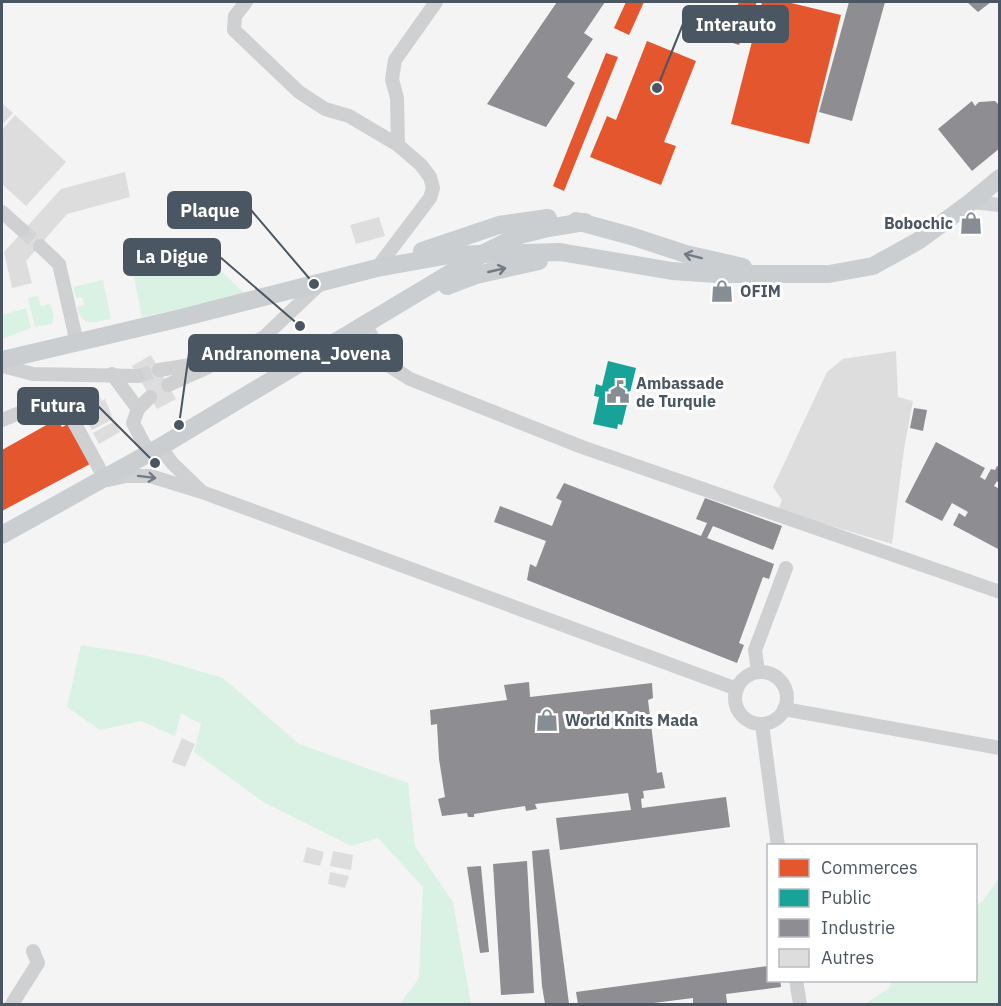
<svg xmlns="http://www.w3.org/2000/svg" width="1001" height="1006" viewBox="0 0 1001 1006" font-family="'IBM Plex Sans',sans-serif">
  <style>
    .green { fill: #d9f2e3 }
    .shops { fill: #e4572e }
    .public { fill: #17a398 }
    .industry { fill: #8d8d92 }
    .building { fill: #ddddde }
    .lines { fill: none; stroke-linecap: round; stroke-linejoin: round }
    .minor-tunnel { stroke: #d2d4d7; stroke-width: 14; stroke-dasharray: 14 7; stroke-linecap: butt }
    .minor { stroke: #ced0d2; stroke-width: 14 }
    .major { stroke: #caced1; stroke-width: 18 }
    .oneway { stroke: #707a83 }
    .oneway2 { stroke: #727b83 }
    .labels { text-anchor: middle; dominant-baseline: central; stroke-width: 6; stroke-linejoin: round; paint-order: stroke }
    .poi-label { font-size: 16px; font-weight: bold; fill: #4a5661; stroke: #fff; text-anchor: start }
    .leader { fill: none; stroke: #4a5661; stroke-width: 2 }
    .callout-dot { fill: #4a5661; stroke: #fff; stroke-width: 2 }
    .callout { fill: #4a5661; stroke: #4a5661; stroke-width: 2 }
    .callout-label { font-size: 18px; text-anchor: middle; font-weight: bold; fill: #fff }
  </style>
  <rect width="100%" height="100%" fill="#f4f4f4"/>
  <g class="green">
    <path d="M206,257L244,293L231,298L142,317L133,273Z"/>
    <path d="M103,280L111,319C93,322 83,329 77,307L84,305L82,297L76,298L73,287Z"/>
    <path d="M38,296L41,306L50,304L54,316L52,324L35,327L28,298Z"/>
    <path d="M26,308L31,328L2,339V315Z"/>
    <path d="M81,645L148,656L223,678L299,744L408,783L415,846L453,902L471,1004H400L419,978L423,887L378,838L351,846L265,803L194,752L201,724L181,713L175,736L141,721L100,730L67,707Z"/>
    <path d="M999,878V1004H865L889,988L892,981L976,980V905L982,902Z"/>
  </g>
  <g class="shops">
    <path d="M626,2H644L629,35L614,28Z"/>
    <path d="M739,2H757L739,45L724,40Z"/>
    <path d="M762,2H787L841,15L809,144L731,124Z"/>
    <path d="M647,41L696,61L664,142L676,146L661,185L590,157L607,116L616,120Z"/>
    <path d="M606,53L618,57L564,191L553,186Z"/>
    <path d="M57,419L62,427L68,424L90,464L2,511V450Z"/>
  </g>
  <path class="public" d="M608,361L636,368L622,425L618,424L617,429L593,424L599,397L594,396L596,384L602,386Z"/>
  <g class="industry">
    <path d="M557,2H605L584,33L593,39L567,77L575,83L546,127L487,104Z"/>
    <path d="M849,2H885L852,121L819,112Z"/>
    <path d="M967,2H991L978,12Z"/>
    <path d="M972,101L975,106L979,102L995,101L1000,106V148L972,171L938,129Z"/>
    <path d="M914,408L927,410L923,431L910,428Z"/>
    <path d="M936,442L985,468L980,477L985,480L991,469L995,470L997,466L1000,467V486L997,481L994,486L1000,489V550L953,525L959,513L965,517L968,512L952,503L942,521L905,502Z"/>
    <path d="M564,483L701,536L707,523L696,519L705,498L782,526L773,550L713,526L707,538L774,564L769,579L763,577L739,643L744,645L737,663L527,580L530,564L536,567L546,541L494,522L500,506L552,526L562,501L556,498Z"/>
    <path d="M529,682L530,697L652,683L653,698L648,700L657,773L662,772L665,788L643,791L644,798L641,799L642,808L726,797L730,827L560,850L556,818L631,810L628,793L535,804L537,809L526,811L525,806L474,814V817H468L467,813L442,816L438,799L445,797L439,759L437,724L431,725L430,710L507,700L504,685Z"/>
    <path d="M549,849L569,1004H545L542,986L532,851Z"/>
    <path d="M527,861L534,993L501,995L493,864Z"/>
    <path d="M481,866L489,952L480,953L467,867Z"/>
    <path d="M768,966V980H780L781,987L726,994L727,1003L693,1004V998L646,1004H578L576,992Z"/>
  </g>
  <g class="building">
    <path d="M2,103L13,113L2,125Z"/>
    <path d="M15,115L66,162L26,206L2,184V130Z"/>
    <path d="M125,172L130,197L67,214L26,261L32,283L12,288L4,252L61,189Z"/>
    <path d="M379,217L385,236L356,244L350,225Z"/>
    <path d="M896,351L898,397L913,401L904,449L892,544L778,510L782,500L773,487L827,372L843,359Z"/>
    <path d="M151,355L176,399L157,409L132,366Z"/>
    <path d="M97,391L102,401L105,399L113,419L92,430L76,402Z"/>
    <path d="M115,421L120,432L99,444L93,433Z"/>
    <path d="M182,738L195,744L185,767L172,762Z"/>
    <path d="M307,847L324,852L320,866L303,862Z"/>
    <path d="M333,851L353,855L351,870L330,866Z"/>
    <path d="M330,872L349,876L345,888L328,884Z"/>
  </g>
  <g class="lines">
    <g class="minor-tunnel">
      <path d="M22,230L40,246"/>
      <path d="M138,376L159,370"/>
    </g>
    <g class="minor">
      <path d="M246,2L235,16L234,30L299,92L325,109L349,116L398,145L421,165L430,177L433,188L430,198L377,268"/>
      <path d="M398,145L397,98L392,79L395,60L436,2"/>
      <path d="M971,202L1000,205"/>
      <path d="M2,212L22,230"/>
      <path d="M40,246L59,264L77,343"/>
      <path d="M365,324L388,365L410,379L582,447L1000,592"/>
      <path d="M226,360L306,358"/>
      <path d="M2,366L33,374L138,376"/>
      <path d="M159,370L223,360L264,337L321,283"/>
      <path d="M112,374L138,409"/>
      <path d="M168,385L208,367"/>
      <path d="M2,420C23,412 50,396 69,413L104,477"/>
      <path d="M160,447L173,464L200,490"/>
      <path d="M149,453L133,423L138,409L150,397"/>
      <path d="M108,480L126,476H150L202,492L737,689"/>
      <path d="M758,672L755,650L786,568"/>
      <circle cx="761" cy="698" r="26"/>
      <path d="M784,709L1000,748"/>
      <path d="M762,724L778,846"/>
      <path d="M796,980L800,1004"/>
      <path d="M12,1004L38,963L33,951"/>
    </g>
    <g class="major">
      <path d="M576,221L631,236L686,254L743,267"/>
      <path d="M422,251L499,225L548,218"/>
      <path d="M447,286L476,275L539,261"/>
      <path d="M2,360L181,318L377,268L450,255L560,252L672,271L717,274H829L873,266L918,241L971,202L1000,178"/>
      <path d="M2,535L160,447L484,253L520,235L548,228L585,222"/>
    </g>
  </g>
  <defs><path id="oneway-shaft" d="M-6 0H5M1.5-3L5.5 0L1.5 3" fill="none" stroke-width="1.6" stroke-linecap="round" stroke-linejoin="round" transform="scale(1.5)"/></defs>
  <g class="oneway">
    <use href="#oneway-shaft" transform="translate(693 256) rotate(-166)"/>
    <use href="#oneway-shaft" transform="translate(497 270) rotate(-13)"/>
  </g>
  <use class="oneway2" href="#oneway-shaft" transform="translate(147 477) rotate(7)"/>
  <defs>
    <g id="shop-bare" transform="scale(1.8)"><path d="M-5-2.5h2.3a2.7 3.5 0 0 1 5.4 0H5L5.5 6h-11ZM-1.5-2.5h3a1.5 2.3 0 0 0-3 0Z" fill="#868d94" stroke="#fff" stroke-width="2.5" paint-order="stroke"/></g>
    <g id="civic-bare" transform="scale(1.8)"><path d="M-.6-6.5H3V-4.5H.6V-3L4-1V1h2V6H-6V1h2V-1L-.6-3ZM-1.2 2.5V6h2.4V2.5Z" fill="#868d94" stroke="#fff" stroke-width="2.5" paint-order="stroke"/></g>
  </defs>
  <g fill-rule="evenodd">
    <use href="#shop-bare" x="971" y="223"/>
    <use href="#shop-bare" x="722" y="291"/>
    <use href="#civic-bare" x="618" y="392"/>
    <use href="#shop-bare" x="547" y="720"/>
  </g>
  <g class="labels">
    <g class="poi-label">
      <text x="953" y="223" text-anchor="end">Bobochic</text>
      <text x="740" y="291">OFIM</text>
      <text x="636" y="383">Ambassade<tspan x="636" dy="18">de Turquie</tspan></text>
      <text x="565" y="720">World Knits Mada</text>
    </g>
  </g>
  <path class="leader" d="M657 88L683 24M314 284L251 210M300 326L220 257M179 425L189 353M155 463L98 406"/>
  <g class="callout-dot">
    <circle cx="657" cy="88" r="6"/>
    <circle cx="314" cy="284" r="6"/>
    <circle cx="300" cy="326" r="6"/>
    <circle cx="179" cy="425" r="6"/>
    <circle cx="155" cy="463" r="6"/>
  </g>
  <g class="callout">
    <rect x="683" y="6" width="105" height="36" rx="6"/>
    <rect x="168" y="192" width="83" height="36" rx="6"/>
    <rect x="124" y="239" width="96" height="36" rx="6"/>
    <rect x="189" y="335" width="213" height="36" rx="6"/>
    <rect x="18" y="388" width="80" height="36" rx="6"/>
  </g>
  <g class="callout-label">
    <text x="736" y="31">Interauto</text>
    <text x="210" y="217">Plaque</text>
    <text x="172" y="263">La Digue</text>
    <text x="296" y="360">Andranomena_Jovena</text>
    <text x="58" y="412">Futura</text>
  </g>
  <rect width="1001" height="1006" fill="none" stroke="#4a5661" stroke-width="6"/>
  <rect x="767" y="844" width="210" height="138" fill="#ffffff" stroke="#b7bbc0" stroke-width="1.5"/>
  <rect x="779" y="859" width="30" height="18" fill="#e4572e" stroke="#b7bbc0" stroke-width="1.5"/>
  <text x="821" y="874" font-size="18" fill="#4a5661">Commerces</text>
  <rect x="779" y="889" width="30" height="18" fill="#17a398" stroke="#b7bbc0" stroke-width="1.5"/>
  <text x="821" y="904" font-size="18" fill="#4a5661">Public</text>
  <rect x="779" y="919" width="30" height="18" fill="#8d8d92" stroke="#b7bbc0" stroke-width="1.5"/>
  <text x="821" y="934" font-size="18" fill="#4a5661">Industrie</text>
  <rect x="779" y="949" width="30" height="18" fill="#ddddde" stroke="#b7bbc0" stroke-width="1.5"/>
  <text x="821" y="964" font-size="18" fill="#4a5661">Autres</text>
</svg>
